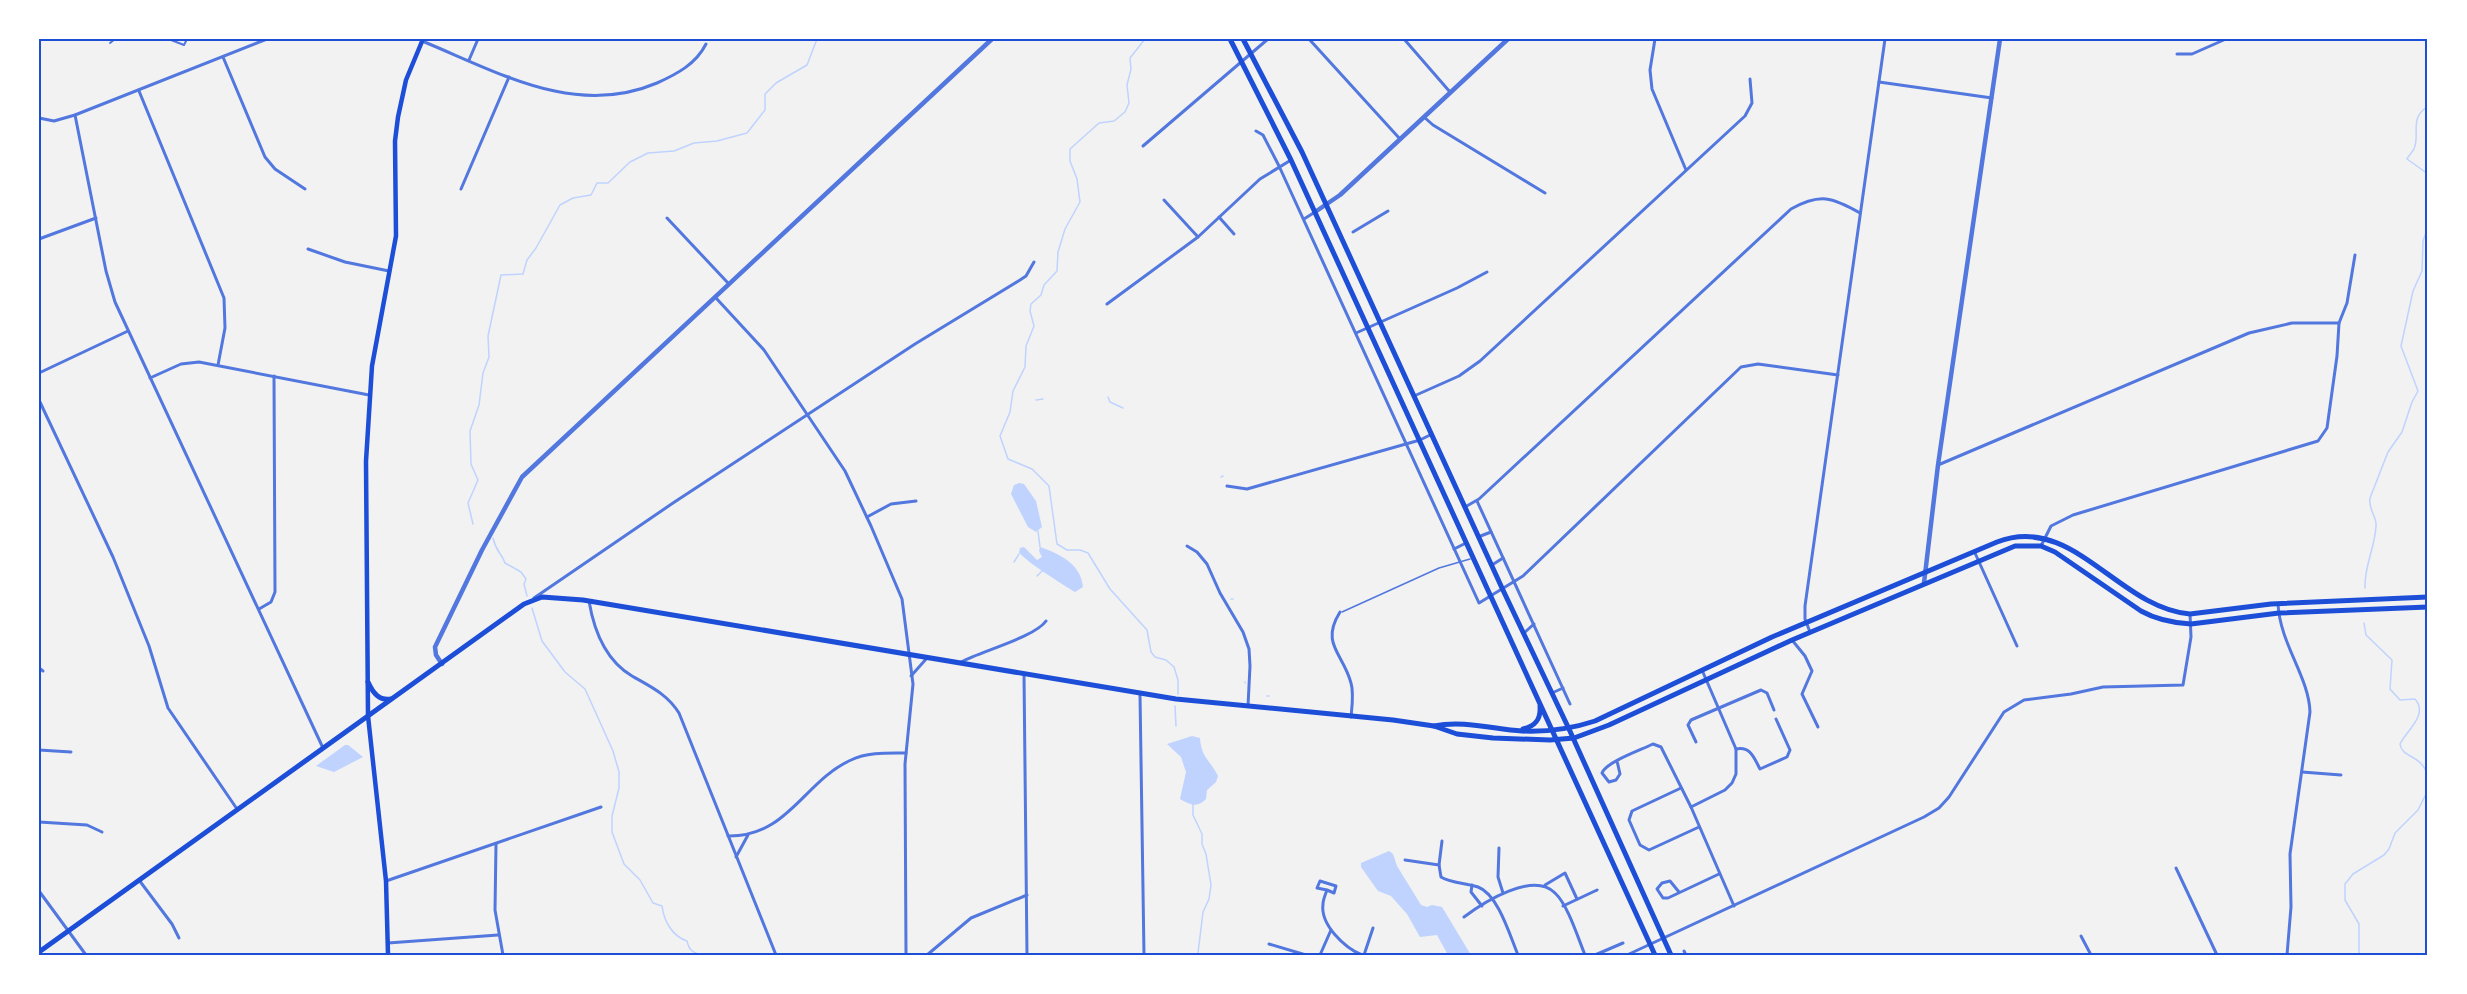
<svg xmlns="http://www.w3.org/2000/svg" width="2467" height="994" viewBox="0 0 2467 994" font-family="'Public Sans',sans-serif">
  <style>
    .water { fill: #bfd3fe }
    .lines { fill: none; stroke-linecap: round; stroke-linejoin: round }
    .stream { stroke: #bfd3fe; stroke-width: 1.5 }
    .service { stroke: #5277de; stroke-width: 1.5 }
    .pedestrian { stroke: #5277de; stroke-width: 2 }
    .minor { stroke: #5277de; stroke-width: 3 }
    .tertiary { stroke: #5277de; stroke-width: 4.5 }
    .secondary { stroke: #1d4ed8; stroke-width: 4.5 }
    .primary { stroke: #1d4ed8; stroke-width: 5 }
    .neatline { fill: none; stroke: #1d4ed8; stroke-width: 2 }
  </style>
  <rect width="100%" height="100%" fill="#f2f2f2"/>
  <g class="water">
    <path d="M1019,483L1024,484L1036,501L1042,527L1036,532L1028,527L1011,494L1014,485Z"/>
    <path d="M1024,547L1037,560L1042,557L1039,551L1040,547C1060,554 1081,564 1083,587L1075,592C1065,586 1022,559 1019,552L1020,548Z"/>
    <path d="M1192,736L1200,738C1201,757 1210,760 1218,776L1216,782L1207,790L1206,799C1198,808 1190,805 1180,799L1186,772L1181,757L1167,744Z"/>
    <path d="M345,745H348L363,757L334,772L316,766Z"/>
    <path d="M1389,851L1393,854L1397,866L1421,905L1427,907L1432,905L1442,907L1471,955H1448L1437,935L1420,937L1407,914L1391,896L1378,891L1361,867V863Z"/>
  </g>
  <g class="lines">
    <g class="stream">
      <path d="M1145,39L1130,58L1131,69L1127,85L1129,103L1125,112L1114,121L1099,123L1070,149V161L1077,179L1080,202L1065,229L1058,252L1057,271L1044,285L1041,295L1031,304L1030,311L1034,326L1026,346L1025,367L1013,391L1010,412L1000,436L1008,459L1032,469L1049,486L1057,544L1067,550H1080L1088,553L1110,589L1147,630L1151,652L1155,657L1166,660L1174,667L1178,680V694"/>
      <path d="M2428,106C2410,118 2419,130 2415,146C2414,152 2409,154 2407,159L2428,174"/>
      <path d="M1108,397L1110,402L1123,408"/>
      <path d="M1036,400L1043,399"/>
      <path d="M1221,477L1223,476"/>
      <path d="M473,524L468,503L478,480L471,464L470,431L479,405L483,373L489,357L488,336L501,275L523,274L527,260L536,248L560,205L573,198L591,195L597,183H608L630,162L648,153L674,151L694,143L717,141L747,133L765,110V94L776,83L807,65L817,39"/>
      <path d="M1038,531L1040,547"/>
      <path d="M493,538C496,552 501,552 505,563L521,572L526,579L524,584L527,596"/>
      <path d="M1014,562L1019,554"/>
      <path d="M1037,576L1043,570"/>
      <path d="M2365,588C2364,566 2375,548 2376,526C2377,516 2368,510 2370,498L2388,452L2402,432L2412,402L2418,391L2401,346L2413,291L2422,271L2423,241L2428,227"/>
      <path d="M1231,599H1233"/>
      <path d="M532,608L542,641L565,672L585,689L613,751L619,772V788L612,816V832L624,864L640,880L653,903L662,906C664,921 672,936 687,941C689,950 692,952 701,955"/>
      <path d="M2364,623L2366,635L2392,660L2390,689L2400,700L2415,699C2429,715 2406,731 2400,744C2402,759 2421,753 2428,776"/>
      <path d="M1245,683V682"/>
      <path d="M1267,696H1269"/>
      <path d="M1175,706L1176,726"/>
      <path d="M1193,804V815L1202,834V844L1206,854L1211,885L1209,899L1203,912L1198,953"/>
      <path d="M2359,955V924L2345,900V884L2353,874L2384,855L2389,849L2395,833L2418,810L2428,790"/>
    </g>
    <path class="service" d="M1342,612L1439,568L1470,559"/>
    <g class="pedestrian">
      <path d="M171,40L184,45L187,39"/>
      <path d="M110,43L115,39"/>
    </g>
    <g class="minor">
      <path d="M1309,39L1400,139"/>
      <path d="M1404,39L1450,92"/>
      <path d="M1655,39L1650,70L1652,89L1686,170"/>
      <path d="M422,41C498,72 575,118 657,83C677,74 696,64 706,44"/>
      <path d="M2177,54H2192L2226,39"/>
      <path d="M223,57L265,157L275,169L305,189"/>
      <path d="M469,60L478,39"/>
      <path d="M1879,82L1992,98"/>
      <path d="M139,91L224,298L225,328L218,365"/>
      <path d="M75,115L106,271L115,302L323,748"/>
      <path d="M1424,117L1433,125L1545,193"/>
      <path d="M39,118L54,121L75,115L267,39"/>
      <path d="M1256,131L1263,135L1279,166L1479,603L1523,576L1741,367L1758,364L1838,375"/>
      <path d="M1143,146L1268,39"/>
      <path d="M461,189L509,77"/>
      <path d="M1164,200L1198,237"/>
      <path d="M1219,217L1234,234"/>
      <path d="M667,218L728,283"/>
      <path d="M1304,219L1315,212"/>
      <path d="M1353,232L1388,211"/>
      <path d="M39,239L96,218"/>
      <path d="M308,249L345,262L389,271"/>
      <path d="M716,298L764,350L845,471L871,526L902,599L913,684L905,764L906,955"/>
      <path d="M1107,304L1198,237L1260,179L1291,160"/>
      <path d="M1356,333L1457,288L1487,272"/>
      <path d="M39,373L128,331"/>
      <path d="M150,378L181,364L199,362L369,395"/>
      <path d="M1414,396L1459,376L1480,361L1745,116L1752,103L1750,79"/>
      <path d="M39,400L113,557L149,646L168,708L237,809"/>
      <path d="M1938,465L2249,333L2292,323H2339"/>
      <path d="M1227,486L1247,489L1420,440L1430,435"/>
      <path d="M1477,501L1570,704"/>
      <path d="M1465,507L1479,499L1791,209C1820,193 1832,197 1860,213"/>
      <path d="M867,517L891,504L916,501"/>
      <path d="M1478,537L1491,532"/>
      <path d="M1187,546L1197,552L1207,564L1220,593L1243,632L1249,649L1250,666L1248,706"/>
      <path d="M2041,546L2051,526L2073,515L2318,441L2327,428L2337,356L2339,323L2347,303L2355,255"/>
      <path d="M1454,549L1466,543"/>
      <path d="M1975,553L2017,646"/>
      <path d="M1492,565L1503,558"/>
      <path d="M534,598L673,503L915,344L1020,280L1026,276L1034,262"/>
      <path d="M589,601C594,631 605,660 632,676C651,687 667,694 679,713L776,955"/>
      <path d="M2278,604C2280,644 2309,677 2310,712L2290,854L2291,907L2287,955"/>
      <path d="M259,609L271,602L275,592L274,376"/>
      <path d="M1340,612C1320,644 1343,653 1351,683C1354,693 1352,706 1351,717"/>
      <path d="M1810,632L1805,619V606L1885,39"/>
      <path d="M1524,633L1534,624"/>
      <path d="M1792,640L1805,656L1812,671L1802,694L1818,727"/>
      <path d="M961,662C982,651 1035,637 1046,621"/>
      <path d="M39,668L43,671"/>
      <path d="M1024,674L1027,955"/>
      <path d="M911,676L927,658"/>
      <path d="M1552,693L1563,688"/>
      <path d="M1140,694L1144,955"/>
      <path d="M1696,742L1688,725L1691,720L1761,690L1767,693L1774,710"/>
      <path d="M1736,749C1751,746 1754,758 1760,769L1787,757L1790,750L1776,719"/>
      <path d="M39,750L71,752"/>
      <path d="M1617,761L1620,774L1616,780L1609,782L1602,773C1606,762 1641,750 1653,744L1661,747L1691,807L1734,906"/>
      <path d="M2302,772L2341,775"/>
      <path d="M1681,788L1632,811L1629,820L1640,845L1649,850L1699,827"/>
      <path d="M1691,807L1725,790L1732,783L1736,774V749L1702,670"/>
      <path d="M39,822L87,825L102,832"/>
      <path d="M728,836C788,837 804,781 851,760C867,752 888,753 906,753"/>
      <path d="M496,844L495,910L503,955"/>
      <path d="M1499,848L1498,877L1503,893"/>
      <path d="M736,857L748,835"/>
      <path d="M1405,860L1439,865L1441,877C1450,883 1467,883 1478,887C1498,894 1510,936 1518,955"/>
      <path d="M1439,865L1442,841"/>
      <path d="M2176,868L2217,955"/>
      <path d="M139,880L172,924L179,938"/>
      <path d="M386,881L601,807"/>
      <path d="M1472,885L1471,892L1482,906"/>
      <path d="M1545,885L1565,873L1577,899"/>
      <path d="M1327,890L1317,888L1320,881L1336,886L1334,893L1327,890C1325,895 1323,900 1323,904C1320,925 1345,948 1362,955"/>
      <path d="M39,891L86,955"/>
      <path d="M1679,892L1670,881L1662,883L1657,889L1663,898H1668L1719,874"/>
      <path d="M1563,906L1597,890"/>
      <path d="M1464,917C1484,902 1533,871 1555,893C1568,905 1578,938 1585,955"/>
      <path d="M2081,936L2091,955"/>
      <path d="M388,943L498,935"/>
      <path d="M1269,944L1306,955"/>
      <path d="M1684,951L1686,955"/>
      <path d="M927,955L971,918L1027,895"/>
      <path d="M1320,955L1331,930"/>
      <path d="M1364,955L1373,928"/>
      <path d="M1595,955L1623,943"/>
      <path d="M1627,955L1924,817L1939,808L1949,797L2004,712L2024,700L2071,694L2103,687L2183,685L2191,637L2190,614"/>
    </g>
    <g class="tertiary">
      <path d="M1315,212L1340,195L1508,39"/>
      <path d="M1924,583L1938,465L2000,39"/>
      <path d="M442,664L436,655L435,647L482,550L522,477L992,39"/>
    </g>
    <path class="secondary" d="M388,955L386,881L368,716L366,461L372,366L396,236L395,141L398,117L406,80L423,39"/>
    <g class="primary">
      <path d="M1230,39L1291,160L1655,955"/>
      <path d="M1243,39L1302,152L1502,588L1569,729L1671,955"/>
      <path d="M368,682C373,693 379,701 391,699"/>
      <path d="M1434,726C1463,720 1493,729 1522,731C1547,732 1571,729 1595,721L1772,637L1997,542C2073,513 2118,608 2190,614L2271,604L2428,597"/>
      <path d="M1523,729C1536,726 1541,719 1540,706"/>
      <path d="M39,952L524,604L542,597L583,600L1176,699L1393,720L1434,726L1457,734L1493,738L1550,740L1574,738L1609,725L1792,640L2015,546H2041L2055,552L2141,611C2157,620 2173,623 2191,624L2279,613L2428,607"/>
    </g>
  </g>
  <rect width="2467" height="994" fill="none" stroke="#ffffff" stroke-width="81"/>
  <rect x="40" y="40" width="2386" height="914" class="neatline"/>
</svg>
